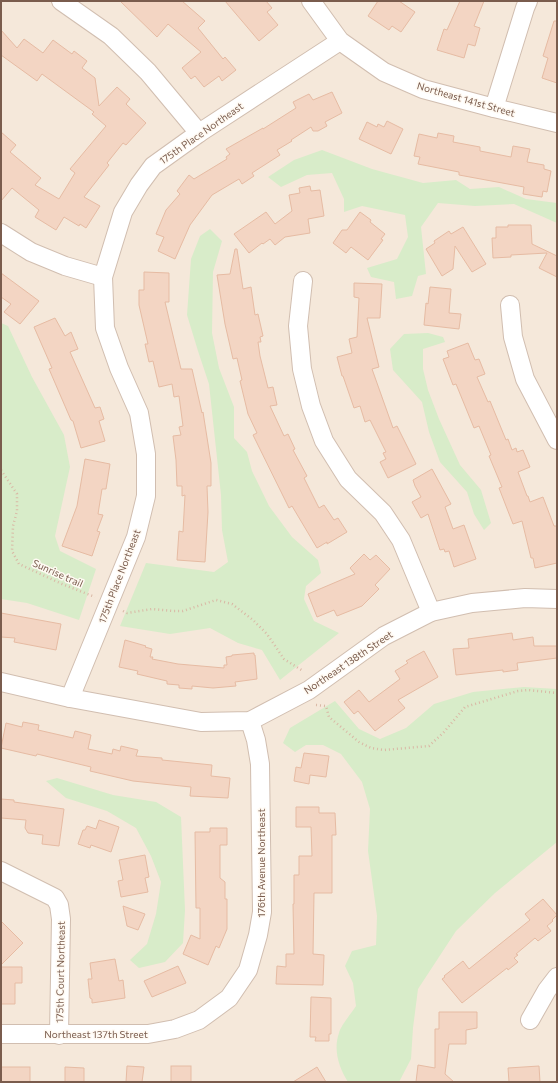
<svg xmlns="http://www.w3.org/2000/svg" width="558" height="1083" viewBox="0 0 558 1083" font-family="Commissioner,sans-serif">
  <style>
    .residential { fill: #f5e8da }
    .green { fill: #d8ecc9 }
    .building { fill: #f3d5c3; stroke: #e6bba3 }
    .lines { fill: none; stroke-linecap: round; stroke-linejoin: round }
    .street-casing { stroke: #d1beb0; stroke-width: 20 }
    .path { stroke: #d9b8a5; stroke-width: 2.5; stroke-dasharray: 1 3; stroke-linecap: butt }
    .street { stroke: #fff; stroke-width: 18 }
    .labels { text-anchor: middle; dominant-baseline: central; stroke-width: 3; stroke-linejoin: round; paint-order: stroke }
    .street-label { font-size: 10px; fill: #7a5c4d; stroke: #fffaf3 }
  </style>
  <rect width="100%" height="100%" fill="#fdf6ec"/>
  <rect class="residential" x="1" y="1" width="556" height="1081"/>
  <g class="green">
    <path d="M322,150L372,169L423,183L456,180L470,189L499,187L526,199L557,203V223L514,204L475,206L438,203L421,227L426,274L418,276L412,296L396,299L394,282L371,277L367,268L397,259L408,237L405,215L362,206L344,212V199L332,173L307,175L281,187L268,177L294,160Z"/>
    <path d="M210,229L222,241L213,272L212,333L219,368L234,407V438L247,452L252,471L269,506L292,537L318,560L321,573L306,586L304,599L314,621L339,633L280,680L262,650L238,643L210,628L170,634L120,626L146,563L214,572L228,562L222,530L221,495L209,384L198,351L187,315L191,259L200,236Z"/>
    <path d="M1,323L8,326L32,377L64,435L70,467L55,536L60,551L96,569L79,620L27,603L1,599Z"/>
    <path d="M428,333L443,337L445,342L423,349V369L428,390L439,419L460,465L481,490L491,523L484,530L474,514L467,492L440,462L429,432L422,402L393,370L390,349L404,334Z"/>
    <path d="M524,687L557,689V842L495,893L456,931L418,989L413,1028L411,1059L399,1082H348C339,1068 333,1050 339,1033C341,1025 351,1014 356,1006L353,983L345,966L352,951L376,945L377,916L368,851L370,809L362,782L341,754L323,745H306L295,752L283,743L290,728L335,701L359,729L380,739L406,728L434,704L473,692Z"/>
    <path d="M57,778L113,795L156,802L181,817L185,910L183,943L165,962L139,968L130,960L147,944L156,914L161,882L151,856L136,828L107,811L66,798L46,781Z"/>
  </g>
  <g class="building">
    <path d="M120,1H182L205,21L198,28L223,59L225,57L236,70L222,81L219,76L204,87L195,76L191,79L182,68L201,52L168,24L157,37Z"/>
    <path d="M225,1H266L272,8L267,12L278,25L259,41Z"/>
    <path d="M378,1H399L415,12L401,32L392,26L389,30L368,16Z"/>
    <path d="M460,1H484L474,26L480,28L475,46L468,44L464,58L437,50L444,29L447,30Z"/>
    <path d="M554,21H557V83L542,78L548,58L543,56Z"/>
    <path d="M1,30L17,48L24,39L43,53L53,40L72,54L74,51L87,61L82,68L95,78L99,106L117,87L130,99L126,104L146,123L126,145L123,143L107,163L109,165L84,197L100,206L86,228L80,224L79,226L64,217L56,230L35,217L39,210L12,188L1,201V132L16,145L10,152L41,178L35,185L59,199L75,173L70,169L106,126L92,114L94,112L42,74L37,81L1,55Z"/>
    <path d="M332,92L342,113L325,122L327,126L318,131H313L311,127L291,140L292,141L277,150L280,155L252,173L254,176L242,184L239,179L212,195L190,225L175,259L158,251L164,237L156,234L166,210L180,194L177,191L189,175L194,179L227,159L226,157L230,154L226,149L263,128V129L296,108L293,102L309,94L313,100Z"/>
    <path d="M387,121L403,129L391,154L359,139L367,122L377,127L378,124L384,127Z"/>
    <path d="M438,133L454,136L453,142L480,147V151L511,157L513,146L530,149L527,162L544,165V169L551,171L547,192L543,191L542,197L523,194L524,187L459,175V172L418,164L420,157L414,156L419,134L437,138Z"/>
    <path d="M310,186L311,191L320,190L324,216L308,219L310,233L285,237L275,245L270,239L263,244L262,243L249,253L234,234L266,212L275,224L292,211L289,195L300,193L299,188Z"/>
    <path d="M360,212L371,220L370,222L385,234L381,239L383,240L368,260L351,247L346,253L333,243L342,230H347Z"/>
    <path d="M508,225H531L532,244L557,256V277L539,268L547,253L511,255V257L493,258L492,238H496V227H508Z"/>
    <path d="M463,227L486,264L472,272L455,246L453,269L442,276L426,249L435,243L434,241L449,231L451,234Z"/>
    <path d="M235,249H237L243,289L251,287L255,315L258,314L263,336L260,337L261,342H258L260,356L268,388L273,387L277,405L270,406L284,436L288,434L295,449L293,450L307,476L304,478L319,508L324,505L334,520L338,518L347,532L327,544V542L317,548L292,506L289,508L253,435L257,433L248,414L240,381L242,380L237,358L233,359L225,324L217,275L230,274Z"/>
    <path d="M144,272L169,273V302H165L181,369H192L202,413L203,412L211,463V486H207L208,512L205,562L177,560L179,531L183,532L185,495L182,496V486H177L176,460L173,436L181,435L179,427L183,426L179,396L174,397L172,384L159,387L153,361L149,362L145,344H148L139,305V290H144Z"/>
    <path d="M1,273L39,301L20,324L4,312L11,304L1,297Z"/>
    <path d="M354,283L382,284L380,318H367L379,367L372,369L393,428L397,426L416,464L388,478L380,462L386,459L383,453L386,452L370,420L365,422L360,406L354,408L343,376H342L337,357L352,353L349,339L357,337L359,298L354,297Z"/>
    <path d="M430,287L451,289L449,313L461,314L459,329L424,325L426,303L428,304Z"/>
    <path d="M55,318L65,336L71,332L78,349L70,352L95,408L100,407L104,419L99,421L105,441L81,448L73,421L71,420L49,369L52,368L34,327Z"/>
    <path d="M468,343L475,360L479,359L485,374L477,377L488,402L490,401L506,440L508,439L512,450L516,448L517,452L523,450L530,467L518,472L527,496H528L530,502L543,497L554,526H557V563L535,568L533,558H531L522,521L513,524L499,488L502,487L489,456L491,455L479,426L474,428L456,384L453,385L443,359L449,357L447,351Z"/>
    <path d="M85,459L110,464L106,489H102L98,514L103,515L97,531L100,532L92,556L62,546L77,506Z"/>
    <path d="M432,469L451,504L445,507L453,529L464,525L476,559L454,567L449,551L445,552L444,549L440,550L428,514L421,518L412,502L421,497L415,486L413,480Z"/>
    <path d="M364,554L370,560L376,555L390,569L375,585L379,589L362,606L337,616L334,610L317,617L308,594L355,574L350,568Z"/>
    <path d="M1,613L61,624L56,650L14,642L15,638L1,637Z"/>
    <path d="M512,633L513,640L533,637L534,646H557V658L517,663L518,670L503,672V670L456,675L453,649L469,648L468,639Z"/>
    <path d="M125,640L146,646L145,647L152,649L150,657H153L152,659L178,664L224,668V665H227L226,657L232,656V655L254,653V655H255L257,679L235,682L236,686L213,688L192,686V689L179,688V685L167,684V681L137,674L138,671L119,667Z"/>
    <path d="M424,651L438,677L398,700L405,708L375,731L358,711L354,714L344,702L359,690L369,702L400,679L395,671L408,663L406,661Z"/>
    <path d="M23,722L39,725L38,730L73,738L75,731L91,735L88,749L112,754L113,749L120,751L121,746L138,750L136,756L162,758V760L212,765L211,776L230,778L228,798L190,796L191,787L133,781L90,771L91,767L37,754L36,756L1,748L6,723L22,727Z"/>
    <path d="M304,753L329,756L326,777L310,775L309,784L294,781L296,767L301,768Z"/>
    <path d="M1,799L14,800V802L64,809L59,846L42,844L43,835L28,833L25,828L26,820L1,818Z"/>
    <path d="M296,807H319V813H335L336,835H332V893H314L313,954L324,955L323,985L276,984L277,966L286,967V954H294L293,904H294V875H299V856H312L311,827H296Z"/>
    <path d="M99,820L119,827L111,852L91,845L90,848L78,844L83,830H85L87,826L96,829Z"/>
    <path d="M210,828H227V845H220V878L225,882V899H227V929L219,948L216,946L208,965L183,954L191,935L200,939V908H196L195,832H210Z"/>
    <path d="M145,855L149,877L145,878L148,892L121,897L118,881L123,880L119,860Z"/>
    <path d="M543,899L557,915L552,920L553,921L547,926L551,931L538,941L535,938L516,954L518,955L514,958L518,962L508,970L507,968L462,1003L442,979L445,977L444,976L463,961L469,969L530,920L525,914Z"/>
    <path d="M123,906L145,914L138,930L127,926Z"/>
    <path d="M1,921L23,943L1,965Z"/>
    <path d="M115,959L119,981L123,980L125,998L92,1003V999L90,998L88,979H92L90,963Z"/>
    <path d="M178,966L186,983L152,997L144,981Z"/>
    <path d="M1,967H22V983H15V1004H1Z"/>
    <path d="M311,997L331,998V1034H329V1041H315L316,1037H310Z"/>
    <path d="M439,1012H477V1028L466,1030V1044H449L445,1074L454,1082H416L418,1065L435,1068V1029H439Z"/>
    <path d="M127,1066L144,1067L142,1082H126Z"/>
    <rect x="171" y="1066" width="20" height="16"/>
    <path d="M539,1066L540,1082H509L508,1068Z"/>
    <rect x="1" y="1067" width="29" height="15"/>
    <path d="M65,1067L84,1068V1082H65Z"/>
    <path d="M317,1067L326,1082H293Z"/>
  </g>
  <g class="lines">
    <g class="street-casing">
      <g id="street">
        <path d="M61,1L111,36L148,72L199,133"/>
        <path d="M311,1L340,41L384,72L423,89L494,108L557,123"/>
        <path d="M494,108L525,8L528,1"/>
        <path d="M1,233L31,252L65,266L103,277"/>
        <path d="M303,281L298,326L302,369L311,406L324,441L348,479L383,513L401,540L431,612"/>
        <path d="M510,305L513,337L525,379L557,440"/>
        <path d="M1,682L70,698L201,722L250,721L309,690L384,636L431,612L472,603L525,598L557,599"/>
        <path d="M70,698L136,537L146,496V454L139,413L119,368L105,328L103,277L123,212L139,185L153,166L199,133L340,41"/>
        <path d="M1,871L55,898L59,905L61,919L59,1035"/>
        <path d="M530,1020L547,990L557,977"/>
        <path d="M1,1034H148L175,1029L199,1020L229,998L248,970L258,935L262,912L260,764L256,740L250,721"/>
      </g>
    </g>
    <g class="path">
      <path d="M1,470L17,494V511L13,526L12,551L19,564L62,584L95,597"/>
      <path d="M123,611L127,613L152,609L173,611H183L216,600L232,604L253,620L267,634L284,659L303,671"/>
      <path d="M316,705L326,706L329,717L359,742L371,748L384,750L429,746L444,732L465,707L518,691L528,690L557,693"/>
    </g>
    <use href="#street" class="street"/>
  </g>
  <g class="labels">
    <g class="street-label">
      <text transform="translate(466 99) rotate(16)">Northeast 141st Street</text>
      <text transform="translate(201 133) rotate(-35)">175th Place Northeast</text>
      <text transform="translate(58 573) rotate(24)">Sunrise trail</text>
      <text transform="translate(119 576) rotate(-69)">175th Place Northeast</text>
      <text transform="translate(348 662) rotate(-34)">Northeast 138th Street</text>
      <text transform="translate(261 863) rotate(-90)">176th Avenue Northeast</text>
      <text transform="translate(60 972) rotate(-89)">175th Court Northeast</text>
      <text x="96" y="1034">Northeast 137th Street</text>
    </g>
  </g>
  <rect width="558" height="1083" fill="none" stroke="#7a5c4d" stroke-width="4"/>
</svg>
